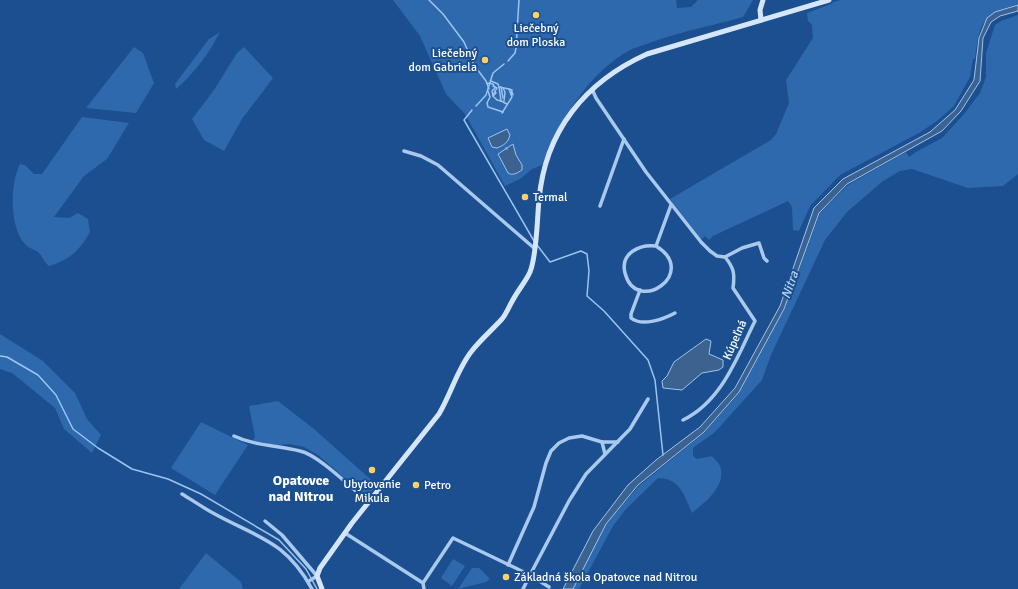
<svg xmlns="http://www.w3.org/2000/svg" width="1018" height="589" viewBox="0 0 1018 589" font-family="Signika,sans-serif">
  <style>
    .green { fill: #2e69ad }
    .water { fill: #3c6290; stroke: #9cc4f0 }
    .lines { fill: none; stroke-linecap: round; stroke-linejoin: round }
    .stream { stroke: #9cc4f0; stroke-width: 1.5 }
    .street { stroke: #a9c9ee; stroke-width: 3.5 }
    .secondary { stroke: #d6e6fa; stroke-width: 5 }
    .poi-dot { fill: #ffd166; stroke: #1b4f8f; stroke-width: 1.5 }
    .labels { text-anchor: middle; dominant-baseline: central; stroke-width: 4; stroke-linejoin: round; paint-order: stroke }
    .poi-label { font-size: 12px; fill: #fff; stroke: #1b4f8f; text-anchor: start }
    .street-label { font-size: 12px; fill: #fff; stroke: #1b4f8f }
    .water-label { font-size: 13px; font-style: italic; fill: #b5d3f5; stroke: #1b4f8f }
    .quarter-label { font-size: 14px; font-weight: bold; fill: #fff; stroke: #1b4f8f }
  </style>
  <rect width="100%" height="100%" fill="#1b4f8f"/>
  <g class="green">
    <path d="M393,0H676L677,8L691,7L698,0H753L743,17C714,25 684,31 655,41C648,44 639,46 632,49C588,72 560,121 542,165L532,169L520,179L505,186L465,114L446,94L420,36Z"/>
    <path d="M840,0H1018V4C981,16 980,21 975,59H973L970,77L954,106L937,121L919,133L840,175L810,206L799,231L793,230L792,207L788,201L713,236L709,240L705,236L701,240L670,199L771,140L776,134L789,103L786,80L813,38L812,25L808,21L807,13L831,4L833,7L831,3Z"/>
    <path d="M1018,15V174L1003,186L968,188L912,169L900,171L883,181L847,212L825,240L771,355L762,380L715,432L693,448V456L697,459L712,456C714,459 719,463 720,466C727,486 705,502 692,513C684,495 680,478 658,478L626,509L613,526L579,589H573L606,524L639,486L704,433L739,393L784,310L820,213L848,185L906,152L909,157L916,152L942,138L964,114L980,93L986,77V53L995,25L1001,21Z"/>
    <path d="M220,32C210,52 193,75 176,89L175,84L209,39Z"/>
    <path d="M134,47L143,53L154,83L136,113L86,108Z"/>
    <path d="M244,47L273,78L242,119L224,151L204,140L192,119L214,90L237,53Z"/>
    <path d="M82,117L129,123L107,159L84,176L54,217L69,218L78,213L88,219L90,232C79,251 71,259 49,266C43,261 42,255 38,252C34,249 28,248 25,244C9,227 10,183 20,164L25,165L34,174H42Z"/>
    <path d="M0,334L43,361L75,393L87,419L101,435L92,453L64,429L55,408L12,373L0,369Z"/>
    <path d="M278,401L314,429L377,485L367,497L318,455L304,447L290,444L278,445L252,441L255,437L249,406Z"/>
    <path d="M201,422L248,445L215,495L171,468Z"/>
    <path d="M206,553L241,582L243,589H179Z"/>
    <path d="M453,559L465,566L452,586L441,578Z"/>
    <path d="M472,568H479L490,579L486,582L458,589Z"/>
  </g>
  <g class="water">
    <path d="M1018,5V11L1000,16L991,22L983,38L980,81L961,111L942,131L847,184L819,213L784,309L739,392L704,432L638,485L606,524L573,589H563L593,531L628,485L656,460L700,427L735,388L780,306L814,208L843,179L930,132L955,110L974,80L979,38L987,18L995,12Z"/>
    <path d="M507,129L510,135C508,143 504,145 497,148L492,147L488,138Z"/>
    <path d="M513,144L516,155L522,165V170C517,173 513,176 508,173L498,154Z"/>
    <path d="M706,339L711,341L709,354L723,360V367L719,370L702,373L682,390L663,388L662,381L667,376L674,362Z"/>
  </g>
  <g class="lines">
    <g class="stream">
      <path d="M429,0L443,14L464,42L474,65L486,81L489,89"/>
      <path d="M508,61L515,53L516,48L519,0"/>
      <path d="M491,81L498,84L499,87L509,89L512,97L502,113"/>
      <path d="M487,83L493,84L495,88L492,91L493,96"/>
      <path d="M493,86L497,88L493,95"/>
      <path d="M499,87L501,101L507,104"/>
      <path d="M501,87L503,98"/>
      <path d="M503,88L505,92L504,101"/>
      <path d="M509,89L512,90L511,94"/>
      <path d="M488,91L490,97L487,103L488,107L503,112"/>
      <path d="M495,91L496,93L493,96L497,100L501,101"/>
      <path d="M512,92L513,95"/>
      <path d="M476,106L486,95L493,73L504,64"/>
      <path d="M472,110L464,120L534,241"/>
      <path d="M506,148L507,149"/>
      <path d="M537,245L550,262L581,251L587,254L589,271L587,296L604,311L648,360L655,380L663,455"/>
      <path d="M0,356L7,357L38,375L56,395L73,429L98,448L132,469L168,479L201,494L279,540L306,569L317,589"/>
    </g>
    <g class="street">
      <path d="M592,89L596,98L646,172L701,242L710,251L717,256L725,257L742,248L759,243L764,258L767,261"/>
      <path d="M404,151L421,156L438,165L534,248"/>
      <path d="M600,206L624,139"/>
      <path d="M656,246C700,273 636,316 625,273C620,253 640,244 656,246L671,205"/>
      <path d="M640,290L631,314V318C642,327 664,319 675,313"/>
      <path d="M683,420C722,401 737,357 755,321L733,288C735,274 734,268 725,257"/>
      <path d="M234,436C255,446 277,445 300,451C319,455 352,489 369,502"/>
      <path d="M602,442L605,454"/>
      <path d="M182,494C192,500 202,507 213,513C258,538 285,540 312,589"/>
      <path d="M265,521L282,535L317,576L309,581"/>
      <path d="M345,533L423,583"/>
      <path d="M508,565L534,507L546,463L551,451L559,443L569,438L582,436L602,442H618"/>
      <path d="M424,589L423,583L453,538L530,575L569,501L586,474L630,429L648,399"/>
      <path d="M523,589L530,575L549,587"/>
    </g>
    <g class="secondary">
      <path d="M761,20L760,10L763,0"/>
      <path d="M322,589L317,576L320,568L352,523L439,414C451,394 457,370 471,352C480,340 492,330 502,319C507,313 510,304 514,298C519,289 526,281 530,272C537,255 537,219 539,200C545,131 585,82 647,54L829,0"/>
    </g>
  </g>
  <g class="poi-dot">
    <circle cx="536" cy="15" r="4"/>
    <circle cx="485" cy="60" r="4"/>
    <circle cx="525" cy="197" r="4"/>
    <circle cx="372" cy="470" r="4"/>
    <circle cx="416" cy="485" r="4"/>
    <circle cx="506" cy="577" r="4"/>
  </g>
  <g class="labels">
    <g class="poi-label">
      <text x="536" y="28" text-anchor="middle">Liečebný<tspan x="536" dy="14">dom Ploska</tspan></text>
      <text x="477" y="53" text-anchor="end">Liečebný<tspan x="477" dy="14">dom Gabriela</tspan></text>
      <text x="533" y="197">Termal</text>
      <text x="372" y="484" text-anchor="middle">Ubytovanie<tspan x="372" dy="14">Mikula</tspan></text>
      <text x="424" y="485">Petro</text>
      <text x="514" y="577">Základná škola Opatovce nad Nitrou</text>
    </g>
    <g class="street-label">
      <text transform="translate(735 340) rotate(-66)">Kúpeľná</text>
    </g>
    <g class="water-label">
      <text transform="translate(790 285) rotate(-71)">Nitra</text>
    </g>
    <g class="quarter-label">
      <text x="301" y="480">Opatovce<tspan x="301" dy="16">nad Nitrou</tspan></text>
    </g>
  </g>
</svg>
